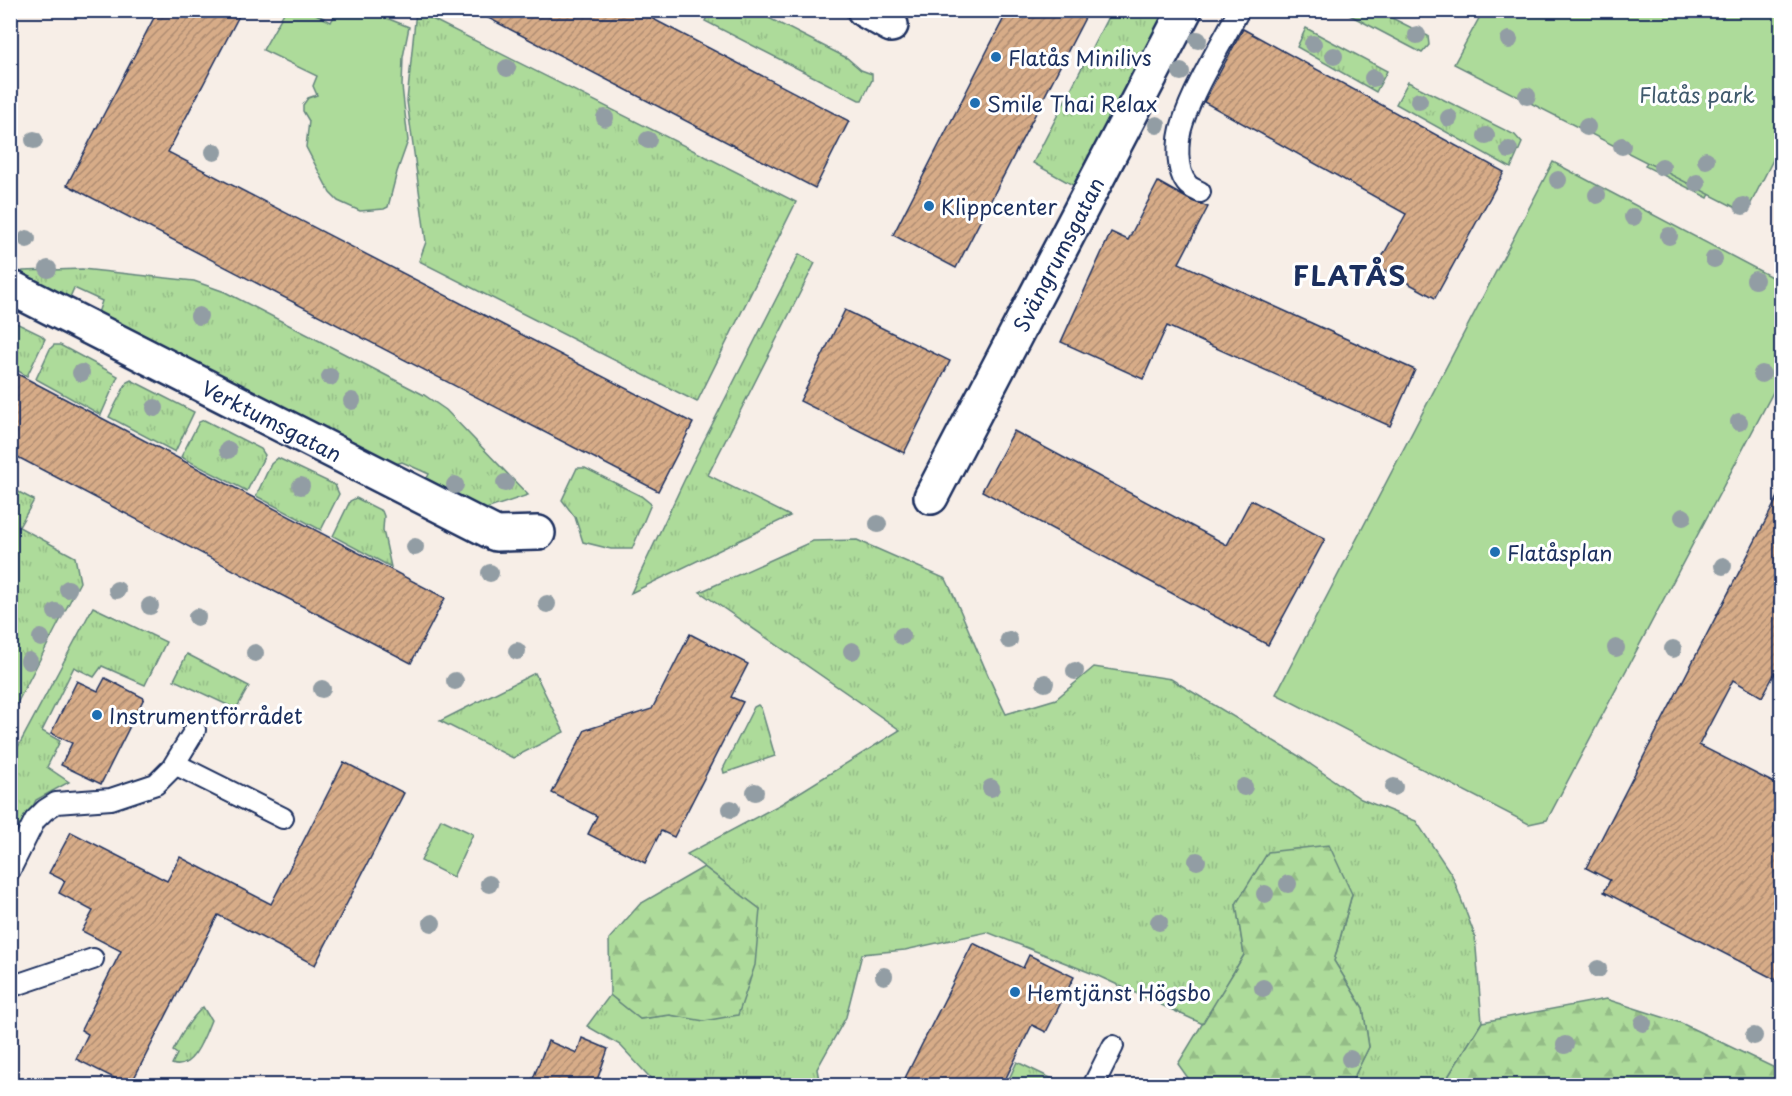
<svg xmlns="http://www.w3.org/2000/svg" width="1792" height="1096" viewBox="0 0 1792 1096" font-family="'Playpen Sans',sans-serif">
  <style>
    .grass { fill: url(#grass-tufts); stroke: #64857c; stroke-width: 1.5 }
    .forest { fill: url(#forest-firs); stroke: #64857c; stroke-width: 1.5 }
    .green { fill: #addb9a; stroke: #64857c; stroke-width: 1.5 }
    .building { fill: url(#building-hatch); stroke: #1b2f5e; stroke-width: 1.5 }
    .lines { fill: none; stroke-linecap: round; stroke-linejoin: round }
    .service-casing { stroke: #1b2f5e; stroke-width: 24 }
    .minor-casing { stroke: #1b2f5e; stroke-width: 38 }
    .service { stroke: #fff; stroke-width: 20 }
    .minor { stroke: #fff; stroke-width: 33 }
    .tree { fill: #929da4 }
    .poi-dot { fill: #1f6fb2; stroke: #fff; stroke-width: 2 }
    .labels { text-anchor: middle; dominant-baseline: central; stroke-width: 6; stroke-linejoin: round; paint-order: stroke }
    .poi-label { font-size: 21px; fill: #1b2f5e; stroke: #fff; text-anchor: start }
    .park-label { font-size: 21px; fill: #405a6d; stroke: #fff }
    .street-label { font-size: 21px; fill: #1b2f5e; stroke: #fff }
    .district-label { font-size: 27px; font-weight: bold; letter-spacing: 1.5px; fill: #1b2f5e; stroke: #fff }
  </style>
  <defs>
    <pattern id="grass-tufts" width="24" height="20" patternUnits="userSpaceOnUse" patternTransform="scale(1.5)"><rect width="24" height="20" fill="#addb9a"/><path d="M3 7l-1-3M5 7V3M7 7l1-3M15 17l-1-3M17 17v-4M19 17l1-3" fill="none" stroke="#94bc87"/></pattern>
    <pattern id="forest-firs" width="22" height="20" patternUnits="userSpaceOnUse" patternTransform="scale(1.5)"><rect width="22" height="20" fill="#addb9a"/><path d="M5 1l3.5 6h-7zM16 11l3.5 6h-7z" fill="#94bc87"/></pattern>
    <pattern id="building-hatch" width="6" height="6" patternUnits="userSpaceOnUse" patternTransform="scale(1.5)"><rect width="6" height="6" fill="#d7ac88"/><path d="M-1 1l2-2M0 6l6-6M5 7l2-2" fill="none" stroke="#ae8c72"/></pattern>
  </defs>
  <rect width="100%" height="100%" fill="#f7eee7"/>
  <filter id="ink" filterUnits="userSpaceOnUse"><feTurbulence type="fractalNoise" baseFrequency=".0167" numOctaves="2"/><feDisplacementMap in="SourceGraphic" scale="12" xChannelSelector="R" yChannelSelector="G"/><feConvolveMatrix kernelMatrix="1 2 1 2 8 2 1 2 1" color-interpolation-filters="sRGB"/></filter>
  <g filter="url(#ink)">
    <g class="grass">
      <path d="M416,11L796,202L697,402L419,261L426,242L407,101Z"/>
      <path d="M710,11H755L847,58L861,70L872,74V80L862,100H859L705,21Z"/>
      <path d="M1111,11H1169L1078,188L1033,163Z"/>
      <path d="M1342,11H1378L1428,36L1429,45L1422,53Z"/>
      <path d="M1306,28L1387,71L1376,92L1297,47Z"/>
      <path d="M1408,82L1515,135L1522,143L1511,168L1396,104Z"/>
      <path d="M1657,142L1720,174L1708,198L1645,166Z"/>
      <path d="M799,254L815,263L708,475L790,516L631,593L691,466Z"/>
      <path d="M82,269L194,281L225,292L424,395L446,410L528,495L480,511L422,489L429,474L402,462L389,466L96,319L102,301L74,288L67,304L13,275L23,271Z"/>
      <path d="M14,322L41,335L45,339L27,376L11,367V328Z"/>
      <path d="M54,345H60L118,376L101,415L36,379L50,349Z"/>
      <path d="M131,380L194,412L175,452L109,417L127,382Z"/>
      <path d="M204,420L261,449L265,455L247,491L181,457L199,422Z"/>
      <path d="M278,458L335,485L339,494L321,530L256,496L271,464Z"/>
      <path d="M577,468H585L641,496L651,504L632,549H611L583,542L575,517L562,500Z"/>
      <path d="M11,488L34,500L19,527L75,557L80,582L11,715Z"/>
      <path d="M356,498L382,511L384,516L383,530L391,567L333,536L350,501Z"/>
      <path d="M857,540L946,579C967,623 984,670 1006,714L1056,699L1094,667L1171,679L1297,755L1361,799L1416,821L1452,875L1475,936L1482,1022L1443,1085H1350L1369,1047L1363,1008L1334,961L1352,894L1236,904L1244,955L1203,1024L1096,975L987,932L905,950L862,954L846,1017L817,1069L820,1085H657L620,1045L587,1026L610,995L640,1019L670,1015L704,1020L760,909L687,854L781,804L900,730L700,592L813,541Z"/>
      <path d="M93,607L166,642L145,685L102,666L94,677L74,667L42,731L60,741L47,767L69,782L36,800L11,851V760Z"/>
      <path d="M187,654L249,686L236,709L174,680Z"/>
      <path d="M535,673L564,732L513,758L440,721Z"/>
      <path d="M758,705L761,708L775,756L724,773L723,769L754,707Z"/>
      <path d="M203,1007L211,1020C205,1035 193,1072 172,1064L177,1054L173,1051C181,1034 190,1019 203,1007Z"/>
      <path d="M1017,1062L1065,1085H1006Z"/>
    </g>
    <g class="forest">
      <path d="M1329,845L1352,894L1334,961L1363,1008L1369,1047L1350,1085H1193L1178,1064L1244,955L1236,904L1268,852Z"/>
      <path d="M704,867L760,909L755,965L738,1015L704,1021L670,1015L640,1019L610,995L609,939L640,904Z"/>
      <path d="M1606,999L1681,1023L1781,1071V1085H1443L1482,1022Z"/>
    </g>
    <g class="green">
      <path d="M285,11H310L331,22L337,11H373L379,15L409,27L403,57L402,86L408,141L397,172L388,207L384,209L360,211L338,201L330,193L306,147L309,121L303,111V105L308,98L317,95L313,86L317,76L263,50Z"/>
      <path d="M1483,11H1781V144L1746,213L1454,64Z"/>
      <path d="M1553,162L1781,282V377L1547,820L1529,824L1276,694Z"/>
      <path d="M441,819L473,834L453,877L421,861Z"/>
    </g>
    <g class="building">
      <path d="M158,10H242L168,152L693,423L658,491L67,185Z"/>
      <path d="M473,10H636L849,121L815,188Z"/>
      <path d="M1008,10H1089L956,268L893,235Z"/>
      <path d="M1243,29L1504,172L1435,298L1377,266L1406,214L1204,102Z"/>
      <path d="M1158,182L1190,200L1208,207L1179,263L1415,370L1390,426L1167,326L1143,379L1061,342L1111,232L1128,240Z"/>
      <path d="M845,310L950,361L904,453L800,401Z"/>
      <path d="M10,370L445,598L411,663L10,453Z"/>
      <path d="M1014,431L1227,545L1251,500L1325,539L1268,645L982,491Z"/>
      <path d="M1782,489V660L1762,697L1733,680L1699,745L1782,787V983L1604,892L1610,880L1586,868Z"/>
      <path d="M690,634L748,664L731,697L743,702L674,837L661,831L645,863L588,834L597,816L552,793L585,730L652,709Z"/>
      <path d="M105,678L144,698L101,784L61,765L72,743L51,733L77,681L98,691Z"/>
      <path d="M344,762L404,793L315,965L218,915L130,1086L76,1059L88,1034L81,1030L121,951L82,931L93,911L59,893L65,881L49,873L71,832L167,881L180,857L271,904Z"/>
      <path d="M973,943L1023,968L1029,955L1074,977L1046,1032L1032,1025L1002,1086H901Z"/>
      <path d="M582,1038L608,1049L595,1086H530L548,1041L577,1053Z"/>
    </g>
    <g class="lines">
      <g class="service-casing">
        <g id="service">
          <path d="M1200,192C1196,190 1191,188 1188,185C1175,171 1177,139 1183,122C1195,85 1221,45 1239,10"/>
          <path d="M175,764L283,818"/>
          <path d="M10,870L35,820L45,810L56,803L111,799L156,784L172,768L195,730"/>
          <path d="M10,987L93,959"/>
          <path d="M1093,1086L1113,1046"/>
        </g>
      </g>
      <g class="minor-casing">
        <g id="minor">
          <path d="M864,10L891,25"/>
          <path id="s1" d="M10,287L496,534L538,533"/>
          <path id="s2" d="M931,497L1185,10"/>
        </g>
      </g>
      <use href="#service" class="service"/>
      <use href="#minor" class="minor"/>
    </g>
    <g class="tree">
      <circle cx="1417" cy="35" r="9"/>
      <circle cx="1198" cy="40" r="9"/>
      <circle cx="1509" cy="40" r="9"/>
      <circle cx="1313" cy="44" r="9"/>
      <circle cx="1334" cy="56" r="9"/>
      <circle cx="507" cy="68" r="9"/>
      <circle cx="1181" cy="72" r="9"/>
      <circle cx="1373" cy="78" r="9"/>
      <circle cx="1527" cy="96" r="9"/>
      <circle cx="1419" cy="101" r="9"/>
      <circle cx="605" cy="118" r="9"/>
      <circle cx="1449" cy="118" r="9"/>
      <circle cx="1157" cy="125" r="9"/>
      <circle cx="1587" cy="127" r="9"/>
      <circle cx="1486" cy="136" r="9"/>
      <circle cx="34" cy="140" r="9"/>
      <circle cx="648" cy="140" r="9"/>
      <circle cx="1622" cy="146" r="9"/>
      <circle cx="1509" cy="150" r="9"/>
      <circle cx="214" cy="152" r="9"/>
      <circle cx="1706" cy="160" r="9"/>
      <circle cx="1662" cy="167" r="9"/>
      <circle cx="1558" cy="180" r="9"/>
      <circle cx="1697" cy="183" r="9"/>
      <circle cx="1597" cy="195" r="9"/>
      <circle cx="1743" cy="206" r="9"/>
      <circle cx="1633" cy="217" r="9"/>
      <circle cx="1669" cy="236" r="9"/>
      <circle cx="27" cy="239" r="9"/>
      <circle cx="1714" cy="259" r="9"/>
      <circle cx="48" cy="269" r="9"/>
      <circle cx="1755" cy="280" r="9"/>
      <circle cx="199" cy="316" r="9"/>
      <circle cx="81" cy="373" r="9"/>
      <circle cx="1762" cy="374" r="9"/>
      <circle cx="330" cy="377" r="9"/>
      <circle cx="352" cy="401" r="9"/>
      <circle cx="155" cy="408" r="9"/>
      <circle cx="1739" cy="422" r="9"/>
      <circle cx="228" cy="450" r="9"/>
      <circle cx="505" cy="483" r="9"/>
      <circle cx="455" cy="485" r="9"/>
      <circle cx="301" cy="486" r="9"/>
      <circle cx="1683" cy="517" r="9"/>
      <circle cx="878" cy="524" r="9"/>
      <circle cx="415" cy="547" r="9"/>
      <circle cx="1723" cy="566" r="9"/>
      <circle cx="490" cy="573" r="9"/>
      <circle cx="68" cy="589" r="9"/>
      <circle cx="117" cy="590" r="9"/>
      <circle cx="547" cy="604" r="9"/>
      <circle cx="150" cy="606" r="9"/>
      <circle cx="56" cy="612" r="9"/>
      <circle cx="197" cy="617" r="9"/>
      <circle cx="902" cy="636" r="9"/>
      <circle cx="41" cy="638" r="9"/>
      <circle cx="1009" cy="640" r="9"/>
      <circle cx="1616" cy="648" r="9"/>
      <circle cx="1673" cy="649" r="9"/>
      <circle cx="517" cy="651" r="9"/>
      <circle cx="852" cy="651" r="9"/>
      <circle cx="255" cy="653" r="9"/>
      <circle cx="29" cy="661" r="9"/>
      <circle cx="1075" cy="671" r="9"/>
      <circle cx="455" cy="681" r="9"/>
      <circle cx="1045" cy="683" r="9"/>
      <circle cx="322" cy="689" r="9"/>
      <circle cx="1244" cy="787" r="9"/>
      <circle cx="1394" cy="787" r="9"/>
      <circle cx="991" cy="788" r="9"/>
      <circle cx="755" cy="792" r="9"/>
      <circle cx="731" cy="809" r="9"/>
      <circle cx="1197" cy="861" r="9"/>
      <circle cx="489" cy="884" r="9"/>
      <circle cx="1288" cy="884" r="9"/>
      <circle cx="1265" cy="894" r="9"/>
      <circle cx="1159" cy="922" r="9"/>
      <circle cx="432" cy="923" r="9"/>
      <circle cx="1598" cy="969" r="9"/>
      <circle cx="884" cy="976" r="9"/>
      <circle cx="1263" cy="988" r="9"/>
      <circle cx="1643" cy="1023" r="9"/>
      <circle cx="1754" cy="1036" r="9"/>
      <circle cx="1565" cy="1045" r="9"/>
      <circle cx="1350" cy="1059" r="9"/>
    </g>
  </g>
  <g class="poi-dot">
    <circle cx="996" cy="57" r="6"/>
    <circle cx="975" cy="103" r="6"/>
    <circle cx="929" cy="206" r="6"/>
    <circle cx="1495" cy="552" r="6"/>
    <circle cx="97" cy="715" r="6"/>
    <circle cx="1015" cy="992" r="6"/>
  </g>
  <g class="labels">
    <g class="poi-label">
      <text x="1008" y="57">Flatås Minilivs</text>
      <text x="987" y="103">Smile Thai Relax</text>
      <text x="941" y="206">Klippcenter</text>
      <text x="1507" y="552">Flatåsplan</text>
      <text x="109" y="715">Instrumentförrådet</text>
      <text x="1027" y="992">Hemtjänst Högsbo</text>
    </g>
    <g class="park-label">
      <text x="1697" y="94">Flatås park</text>
    </g>
    <g class="street-label">
      <text stroke="none"><textPath href="#s2" startOffset="274">Svängrumsgatan</textPath></text>
      <text stroke="none"><textPath href="#s1" startOffset="294">Verktumsgatan</textPath></text>
    </g>
    <g class="district-label">
      <text x="1350" y="274">FLATÅS</text>
    </g>
  </g>
  <rect width="1792" height="1096" fill="none" stroke="#fff" stroke-width="36"/>
  <rect x="18" y="18" width="1756" height="1060" fill="none" stroke="#1b2f5e" stroke-width="2" filter="url(#ink)"/>
</svg>
